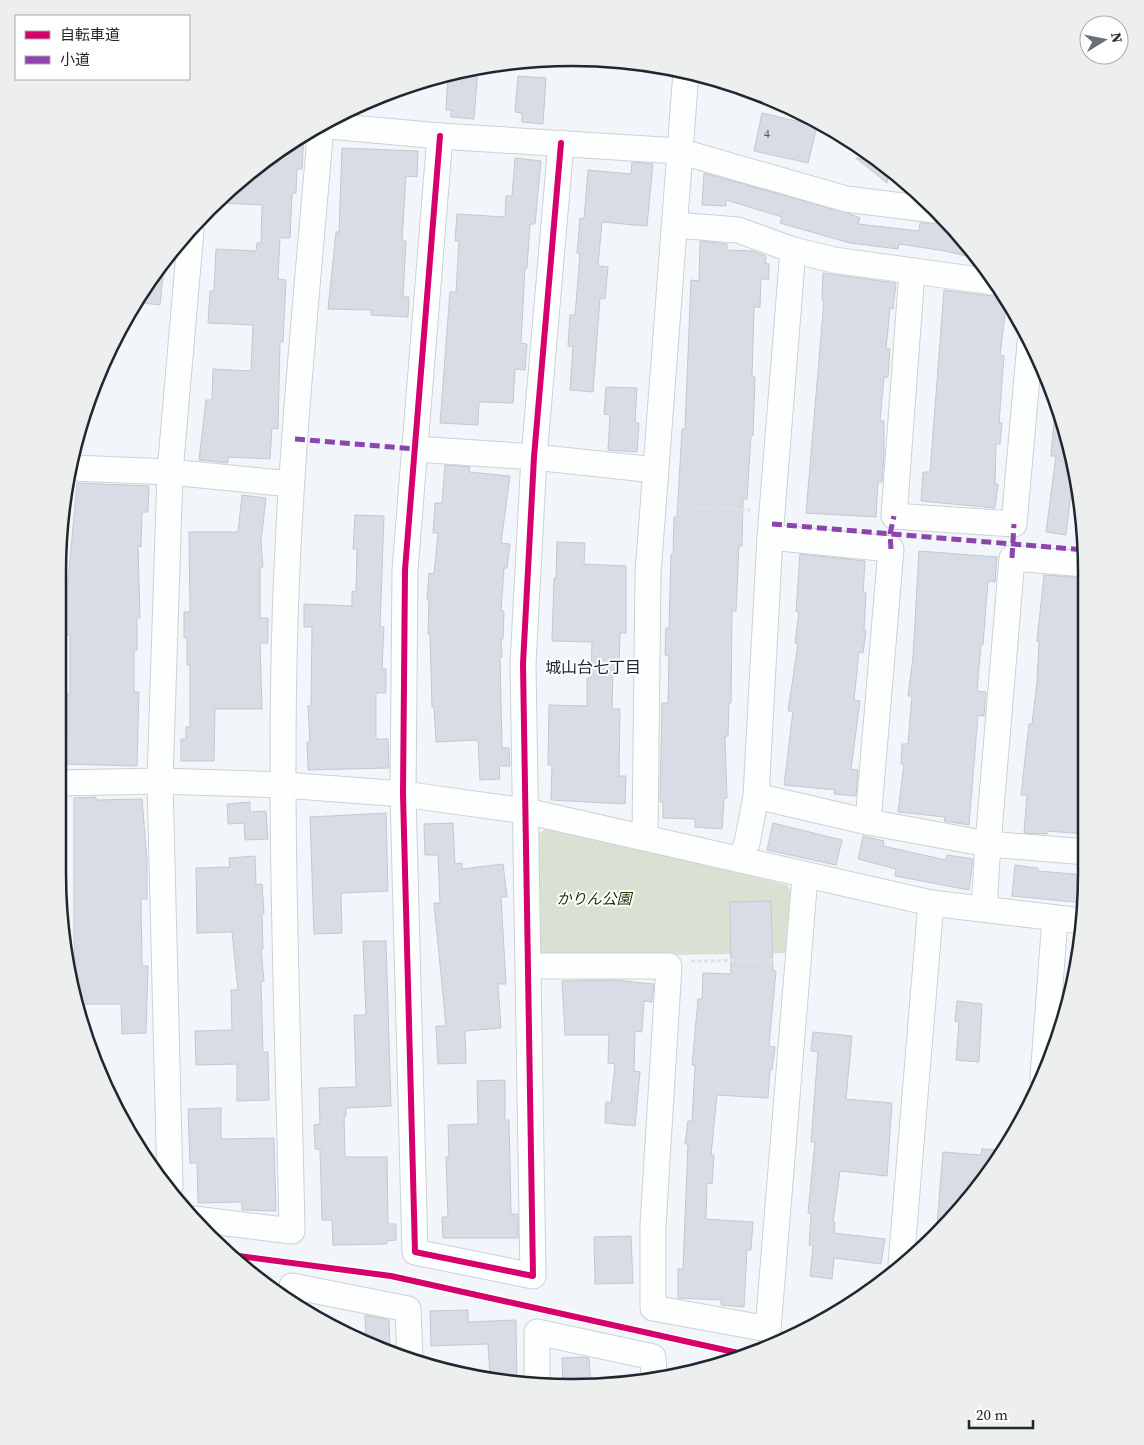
<svg xmlns="http://www.w3.org/2000/svg" width="1144" height="1445" viewBox="0 0 1144 1445" font-family="'Source Serif 4','Noto Sans JP',serif">
  <style>
    .green { fill: #d9e1d2 }
    .building { fill: #d8dde5; stroke: #c4c9cf }
    .lines { fill: none; stroke-linecap: round; stroke-linejoin: round }
    .minor-casing { stroke: #cdd1d6; stroke-width: 27 }
    .path { stroke: #e0e1e2; stroke-width: 3; stroke-dasharray: 4 2.5; stroke-linecap: butt }
    .minor { stroke: #fdfefe; stroke-width: 25 }
    .quiet { stroke: #8e44ad; stroke-width: 5; stroke-dasharray: 10 5; stroke-linecap: butt }
    .cycleway-casing { stroke: #fff; stroke-width: 9 }
    .cycleway { stroke: #d6006c; stroke-width: 6 }
    .labels { text-anchor: middle; dominant-baseline: central; stroke-width: 4; stroke-linejoin: round; paint-order: stroke }
    .number-label { font-size: 12px; fill: #52585f }
    .park-label { font-size: 15px; font-style: italic; fill: #233000; stroke: #fff }
    .neighbourhood-label { font-size: 16px; fill: #21272e; stroke: #fff }
    .rim { fill: none; stroke: #21272e; stroke-width: 2.5 }
  </style>
  <rect width="100%" height="100%" fill="#f2f6fa"/>
  <path class="green" d="M545,829L642,848L787,885L793,896L789,953L544,957L537,949L535,837Z"/>
  <g class="building">
    <path d="M478,68L474,119L451,117V110H446L448,75Z"/>
    <path d="M518,76L546,78L543,124L522,122V113L515,112Z"/>
    <path d="M762,113L817,126L808,163L754,151Z"/>
    <path d="M304,134L302,169H297L296,193H292L290,238H280L278,279L286,280L283,342H280L278,429L272,428L270,459L228,457V463L199,460L206,400H212L213,369L251,371L253,325L208,323L210,291H214L216,249L256,251L257,243H261L262,205L216,203L233,185Z"/>
    <path d="M342,148L418,151L417,177L406,176L402,241H406L403,297H409L408,317L371,315V310L328,309L336,232H339Z"/>
    <path d="M515,158L541,161L535,224H530L527,268H525L521,343L527,344L525,370L515,369L513,403L479,402L478,425L440,423L450,292H456L459,241H455L457,214L505,217L506,196H512Z"/>
    <path d="M856,158L885,164L889,167L887,183Z"/>
    <path d="M632,162L653,164L647,226L602,222L598,266L608,267L605,299L600,298L593,392L570,390L573,346H568L570,315H575L580,254L577,253L580,218L584,219L588,170L631,174Z"/>
    <path d="M704,173L850,214L860,218L858,224L919,231L920,223H948L959,233L978,259L945,251L899,244L898,249L850,243L780,223L782,217L726,200V206L702,205Z"/>
    <path d="M700,241L727,244V250L753,251L766,256L765,263L769,264V279H761L760,307H754L752,377H755L753,436H751L747,499H743L742,546H739L736,611H732L731,703H729L728,736H725L727,798H724L722,829L695,827V819L663,818V802H660L662,703H668L669,656L665,655L666,628H669L671,554H673L674,517H677L682,429H685L691,280L699,281Z"/>
    <path d="M165,257L160,305L135,302L164,259Z"/>
    <path d="M823,273L896,283L893,309L890,308L886,349H890L888,377H884L880,421H884V454L882,482H878L876,517L806,513L824,300H822Z"/>
    <path d="M944,290L992,296L1002,293L1007,299L1000,355L1004,356L999,423H1002L1000,444H996L995,484H998L995,508L921,501L923,472H930Z"/>
    <path d="M606,387L637,388L635,422L639,423L637,452L608,450L610,415L604,414Z"/>
    <path d="M1060,408L1073,476L1066,535L1046,532L1056,456H1051L1055,409Z"/>
    <path d="M445,465L470,467L469,472L510,476L501,543L510,544L507,568H504L501,611H504L503,639H501L502,657H500L502,748H509L510,766H499L500,779L480,780L478,740L436,742L434,707H432L430,634H428L429,600H427L429,573L434,574L438,533H433L435,503H442Z"/>
    <path d="M77,483L149,486L148,512H142L141,547L138,546L140,618H137V650H134V692H139L137,766L62,764V733H67V694H70V635H64L65,581H68Z"/>
    <path d="M242,495L266,498L261,542L263,567H260V618H268V643H260L262,709H215L214,761H181V739H186V727H190V665H187V638H184V612H190L189,532H238Z"/>
    <path d="M355,515L384,516L380,627H384L382,669H386V693H376V739H388L389,768L308,770L307,742H310L308,706H311L312,627H304V604L352,606V591L356,592L357,549H353Z"/>
    <path d="M557,542L585,543L584,564L626,566V633H620L619,670H613L612,709H620L619,776H626L625,804L551,800L552,765H548L549,705L587,706V678H591L592,642L552,641L554,578H556Z"/>
    <path d="M919,551L997,557L995,582L988,581L983,645L981,644L977,691L986,692L984,716L978,715L969,825L944,821L945,817L898,812L904,764H901L902,744H908L912,696H908L913,657Z"/>
    <path d="M800,554L865,561L863,593H866L864,630L866,631L863,653L859,652L854,700L860,701L851,769L858,770L856,796L834,794L835,790L784,785L793,711H788L798,644L795,643L799,612H796Z"/>
    <path d="M1044,575L1086,578V834L1047,831V834L1024,833L1027,795H1021L1029,724H1032L1037,682L1039,641H1037Z"/>
    <path d="M96,797V800L142,799L147,861V899H141L142,966H148L146,1033L122,1034L121,1004H77L74,938V798Z"/>
    <path d="M250,802V812L266,811L268,839L245,840L244,823L228,824L227,804Z"/>
    <path d="M386,813L388,891L341,893L342,933L314,934L310,817Z"/>
    <path d="M453,823L455,864L462,863V869L503,864L507,897H501L506,984H498L501,1028L465,1031L466,1063L438,1064L436,1026H446L434,903H440L438,855H425L424,824Z"/>
    <path d="M773,823L842,840L836,865L767,850Z"/>
    <path d="M863,836L884,841L883,846L946,860L947,855L973,859L969,890L895,876L896,869L858,859Z"/>
    <path d="M255,856L256,885L262,884L264,914H262L263,949H261L264,981H261L263,1052H268L269,1100L237,1101V1064L196,1065L195,1031L232,1030L231,990H238L232,932L197,933L196,868L230,867L229,858Z"/>
    <path d="M1015,865L1038,868V871L1086,875L1084,903L1012,896Z"/>
    <path d="M771,901L773,971H776L769,1046L775,1047L772,1070L770,1069L768,1098L717,1095L711,1155H714L712,1184L707,1183L706,1219L753,1222L751,1250H747L744,1307L721,1305V1300L678,1298V1269H683L688,1144H685L688,1121H692L695,1065H692L698,999H702L703,973L731,974L730,902Z"/>
    <path d="M363,941H386L391,1106L346,1108V1116H344L345,1157H387L388,1224H396V1240L387,1241V1244L333,1245L332,1220H322L320,1149H315L314,1125L320,1124L319,1088L356,1087L354,1015H366Z"/>
    <path d="M614,980L654,984L652,1002L644,1001L642,1032L635,1031L634,1071L640,1072L635,1126L605,1123L606,1102L611,1103L615,1064L608,1063L609,1035H565L562,981Z"/>
    <path d="M957,1001L982,1004L979,1062L956,1060L959,1022L955,1021Z"/>
    <path d="M813,1032L852,1036L846,1099L892,1103L887,1176L840,1171L833,1222H835L834,1233L885,1239L881,1264L834,1258L832,1279L810,1276L813,1246L809,1245L811,1214L808,1213L815,1142H811L818,1052L811,1051Z"/>
    <path d="M505,1080V1120H509L511,1214H518V1238H443L442,1217H448L446,1157H449L448,1125L478,1124L477,1081Z"/>
    <path d="M221,1108V1139L274,1138L276,1211L242,1210V1202L198,1203L197,1163H190L188,1109Z"/>
    <path d="M982,1149L1004,1150L979,1184L968,1182L967,1199L936,1237L943,1152L981,1155Z"/>
    <path d="M631,1236L633,1283L595,1284L594,1237Z"/>
    <path d="M468,1310V1322L516,1320L517,1380L490,1377L488,1344L431,1346L430,1311Z"/>
    <path d="M365,1315L389,1320L390,1350L366,1340Z"/>
    <path d="M583,1357L589,1358L591,1385L563,1386L562,1358Z"/>
  </g>
  <g class="lines">
    <g class="minor-casing">
      <g id="minor">
        <path d="M318,125L440,136L679,151L846,199L934,210"/>
        <path d="M440,136L405,570L403,794L415,1252L533,1276L523,664L534,457L561,143"/>
        <path d="M675,225L738,230L793,250"/>
        <path d="M912,271L894,516L1014,524L1030,343"/>
        <path d="M416,449L534,457L655,470"/>
        <path d="M73,468L170,472L291,484"/>
        <path d="M58,783L160,781L284,785L403,794L526,811L931,903L1082,921"/>
        <path d="M756,796L868,822L891,549L770,537"/>
        <path d="M868,822L988,844L1012,558L1085,564"/>
        <path d="M645,837L648,573L686,72"/>
        <path d="M740,860L747,843L756,796L770,537L793,250L834,260L994,282"/>
        <path d="M984,909L988,844L1086,852"/>
        <path d="M529,966H669L653,1225V1308L768,1329L805,876"/>
        <path d="M1043,1077L1055,919"/>
        <path d="M170,1186L160,781L170,472L191,230"/>
        <path d="M194,1219L292,1231C288,1018 278,804 286,592C292,436 308,281 321,125"/>
        <path d="M901,1264L931,903"/>
        <path d="M293,1302L292,1286L408,1309L410,1358"/>
        <path d="M537,1383V1332L653,1357L654,1377"/>
      </g>
    </g>
    <g class="path">
      <path d="M676,506L750,510"/>
      <path d="M691,961L775,960"/>
    </g>
    <use href="#minor" class="minor"/>
    <g class="quiet">
      <path d="M295,439L416,449"/>
      <path d="M772,524L1085,550"/>
      <path d="M891,549L890,534L894,516"/>
      <path d="M1012,558L1014,524"/>
    </g>
    <g class="cycleway-casing">
      <g id="cycleway">
        <path d="M440,136L405,570L403,794L415,1252L533,1276L523,664L534,457L561,143"/>
        <path d="M231,1255L391,1276L743,1354"/>
      </g>
    </g>
    <use href="#cycleway" class="cycleway"/>
  </g>
  <g class="labels">
    <g class="number-label">
      <text x="767" y="134">4</text>
    </g>
    <g class="park-label">
      <text x="594" y="898">かりん公園</text>
    </g>
    <g class="neighbourhood-label">
      <text x="593" y="667">城山台七丁目</text>
    </g>
  </g>
  <path d="M0 0H1144V1445H0ZM572 66H572A506 506 0 0 1 1078 572V873A506 506 0 0 1 572 1379H572A506 506 0 0 1 66 873V572A506 506 0 0 1 572 66Z" fill="#edeeee" fill-rule="evenodd"/>
  <path class="rim" d="M572 66H572A506 506 0 0 1 1078 572V873A506 506 0 0 1 572 1379H572A506 506 0 0 1 66 873V572A506 506 0 0 1 572 66Z"/>
  <rect x="15" y="15" width="175" height="65" fill="#ffffff" stroke="#a6a9ab"/>
  <rect x="25" y="31" width="25" height="8" fill="#d6006c" stroke="#a6a9ab"/>
  <text x="60" y="40" font-size="15" fill="#21272e">自転車道</text>
  <rect x="25" y="56" width="25" height="8" fill="#8e44ad" stroke="#a6a9ab"/>
  <text x="60" y="65" font-size="15" fill="#21272e">小道</text>
  <g transform="translate(1104 40) rotate(80)"><circle r="24" fill="#ffffff" stroke="#a6a9ab"/>
  <path d="M0-4L9 19L0 12L-9 19Z" fill="#6a6f75"/>
  <text y="-8" font-size="14" font-weight="bold" text-anchor="middle" fill="#21272e">N</text>
  </g>
  <path d="M969 1420v8h64v-8" fill="none" stroke="#21272e" stroke-width="2.5"/>
  <text x="976" y="1420" font-size="15" fill="#21272e" stroke="#ffffff" stroke-width="4" paint-order="stroke">20 m</text>
</svg>
